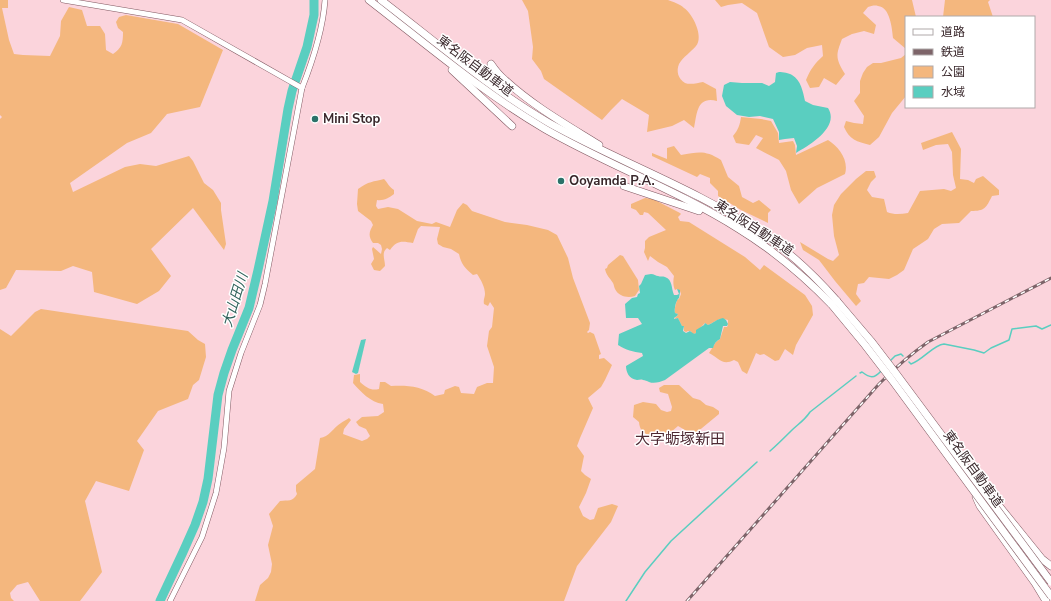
<svg xmlns="http://www.w3.org/2000/svg" width="1051" height="601" viewBox="0 0 1051 601" font-family="'Nunito Sans','Noto Sans JP',sans-serif">
  <style>
    .green { fill: #f4b77e }
    .water { fill: #5acec0 }
    .lines { fill: none; stroke-linecap: round; stroke-linejoin: round }
    .stream { stroke: #5acec0; stroke-width: 1.5 }
    .river { stroke: #5acec0; stroke-width: 9 }
    .tertiary-casing { stroke: #815861; stroke-width: 6 }
    .motorway-casing { stroke: #815861; stroke-width: 8 }
    .tertiary { stroke: #fff; stroke-width: 5 }
    .motorway { stroke: #fff; stroke-width: 7 }
    .rail-casing { stroke: #7d6469; stroke-width: 3 }
    .rail { stroke: #fff; stroke-width: 1.5; stroke-dasharray: 4.5; stroke-linecap: butt }
    .motorway-bridge-casing { stroke: #815861; stroke-width: 8; stroke-linecap: butt }
    .motorway-bridge { stroke: #fff; stroke-width: 7 }
    .poi-dot { fill: #2b7269; stroke: #fff; stroke-width: 1.5 }
    .labels { text-anchor: middle; dominant-baseline: central; stroke-width: 3; stroke-linejoin: round; paint-order: stroke }
    .street-label { font-size: 13px; fill: #39272b; stroke: #fff }
    .poi-label { font-size: 13px; font-weight: bold; fill: #39272b; stroke: #fff; text-anchor: start }
    .water-label { font-size: 14px; font-style: italic; fill: #30625b; stroke: #fff }
    .quarter-label { font-size: 15px; fill: #4e2933; stroke: #fff }
  </style>
  <rect width="100%" height="100%" fill="#fbd4dc"/>
  <g class="green">
    <path d="M0,0H8V8H2L9,40L14,54L23,55L50,56L60,36L61,21L69,7L82,10L87,26H100L105,34L106,50L113,54C122,48 123,43 123,32L118,28L116,22L119,17L126,15L178,24L223,50L200,107L167,114L151,133L127,143L70,183L73,192L125,167L140,164L156,166L189,156L193,161L204,183L213,190L221,203V210L226,244L224,250L193,208L151,249L171,276L159,291L137,304L94,292L92,272L73,266L61,271L16,270L6,288L0,290V119L2,117L0,115Z"/>
    <path d="M522,0H668C673,2 680,4 684,8C693,14 704,37 696,46C691,52 683,57 679,64C676,71 678,79 685,83C690,85 698,83 703,82L716,89L717,101C697,96 697,113 694,128L684,120L672,126L647,132L649,115L622,99L611,110L602,120L544,79L541,71L532,59L533,47L528,11Z"/>
    <path d="M715,0H912L916,17H906V49L893,38C892,28 890,7 878,6C875,5 871,6 868,7L863,13L876,25L874,34L864,31L852,34L842,39C836,55 835,58 845,74L836,85L824,78L819,87L810,88L806,80C810,70 815,63 823,56L822,45L807,48L795,55L783,57L769,47L757,13L742,3L728,5L721,7Z"/>
    <path d="M945,0H990L988,2L993,17H943Z"/>
    <path d="M906,54V96L892,113L879,137L870,145C857,142 849,139 844,127L846,121L854,123L863,124L864,116L854,101L860,93V81L863,73L867,67L873,63H881L901,58Z"/>
    <path d="M741,117L761,119L771,121L778,133L779,143L793,141L795,145L796,155L828,140C839,147 849,160 845,174L817,188L799,204L791,190L786,171L779,160L756,148L763,138L756,135L749,145L736,143L733,136C738,130 740,125 741,117Z"/>
    <path d="M952,132L961,149L960,179L968,180L974,183L976,179L983,176L999,190V195L992,196C986,208 985,211 971,211L959,223L942,224L934,229L928,239L913,249L904,270L897,275L889,279L869,277L864,283L858,284L856,294L861,301L856,306L835,281L819,260L803,250L800,242L828,259L833,261L839,255L834,236L832,215L834,205L841,194L856,179L866,171H874L876,177L871,182L867,190L872,197L884,199L887,212C894,215 901,214 908,213L920,191L944,189L951,191L956,188L953,175L952,152L948,144L936,145L923,150L921,143Z"/>
    <path d="M674,146L681,155C699,152 705,150 721,160L728,177L739,186L742,197L753,203L759,200L771,210L768,213V223L741,210L718,196V191L710,183V178L700,174L697,177L652,156V153L667,159V148Z"/>
    <path d="M384,179C388,183 389,187 394,190V194C389,198 383,201 377,200L376,206L378,209L388,207L398,209L417,221L432,224L436,222L450,227L457,210L463,203L467,205L472,211L505,222L527,225L548,230L557,235L568,258L573,278L590,323L589,330L587,332L588,333L590,332L594,334L601,354L599,355V359L604,358L612,365L605,380L601,387L588,398L593,408L580,438L577,446L584,456L581,471L585,475L591,479L586,493L579,507L583,516L590,520L594,519L598,508L612,504L618,506L611,522L577,566L564,601H255L260,585L268,578L271,572L272,564L268,545L273,526L269,514L280,501C288,500 293,502 297,494L296,491V485L315,469L320,438C329,437 333,428 341,423C343,421 347,420 349,418L351,420L344,429L343,434L362,441L367,439L370,436L366,429L359,426L356,422L362,417L378,416L384,412L383,404C370,402 361,392 353,383L354,375L360,374V382C367,388 371,391 379,389L380,382H385L391,386C406,385 422,386 435,396L444,394L445,390L455,386L459,387L461,393L474,394L477,387L487,383H493L494,367L487,346L489,331L492,327L494,308L490,302L488,306L484,304C483,300 485,297 485,294C485,287 481,280 477,274L473,275C465,268 461,264 459,254L451,249L443,247L438,244L437,239L440,227L421,226L418,229L413,243C402,241 397,240 390,250L387,248C381,253 385,259 385,266L380,271L374,270L371,264L374,259L372,249L373,247L381,254L382,249L381,245L378,243H373C368,236 369,232 373,225L371,221L358,211L357,204L358,189C369,181 373,182 384,179Z"/>
    <path d="M645,198L653,199L680,213L681,214L678,217L680,221L689,222L745,257L760,270L764,265L805,295L812,306L813,315L796,345L793,355L785,349L779,360L775,361L764,354L760,355L756,353L747,374L742,371L738,362L734,360C722,366 719,358 709,353L716,342L720,339L724,327H727L728,325V320C718,317 716,322 708,325L705,323L698,330H696V333L694,334H692L691,331H688L686,332L684,331V326H682L678,318L674,319L677,316L678,314L675,313C674,309 676,304 677,300L679,299L681,294L680,291L677,289L675,290C673,286 673,281 674,276L667,267L658,262L650,256L648,261L644,252L645,248V241L649,237L666,230L648,213L644,212L643,215H640L636,210L631,208V204Z"/>
    <path d="M620,255L623,256L638,280L639,290L635,296C628,298 619,297 615,289C614,287 614,285 613,283C610,278 606,275 605,269L607,268L608,265Z"/>
    <path d="M41,309L188,331L198,340L205,344L206,357L199,380L193,385L188,399L158,411L137,441L144,450L129,491L96,481L85,501L102,572L80,601H40L28,582L17,585L10,593L11,598L14,601H0V329L11,336L35,312Z"/>
    <path d="M664,385H679L693,398L700,400L706,405L713,407L719,411V414L696,433L692,434L678,426L664,438C653,435 640,437 639,422L633,417L634,405L643,402L656,404L661,410L667,412L671,411L672,407L668,394L660,392L659,388Z"/>
  </g>
  <g class="water">
    <path d="M779,72C783,72 789,73 792,75C801,80 803,92 805,101L813,105L828,108C840,127 810,145 796,153L797,146L794,138L785,139L779,140V132L773,119L760,116L749,117L737,115L726,106L722,96L724,85L730,82L742,83H762L769,86L775,82L776,73Z"/>
    <path d="M651,274C654,274 656,276 658,276C660,277 663,276 665,277C673,280 671,288 674,295H677L679,294L677,289L680,290V292L679,298C676,300 674,309 675,313L678,314L677,316L674,318V319L678,318L682,326H684L683,331L686,333L690,331C692,332 693,335 696,333V330L704,325L705,323L708,325C715,322 715,320 723,318L726,320L728,324L727,326H723L720,339C716,341 714,344 713,348H709L665,380C660,382 654,384 649,382C647,381 645,380 643,380C641,379 639,380 637,380C629,379 626,372 626,366L643,356L642,353C633,352 626,350 618,345L619,334L642,324L638,318H626L625,304L632,298L637,297L638,294L640,293L639,286L641,284L645,275Z"/>
    <path d="M366,339L358,373L356,374L352,372L361,340Z"/>
  </g>
  <g class="lines">
    <g class="stream">
      <path d="M890,361L895,356L901,354L903,356"/>
      <path d="M909,362L911,364C923,360 933,345 944,344L974,350L984,353L991,348L1009,340L1012,329L1036,326L1042,329L1051,325"/>
      <path d="M860,373L862,372C870,378 874,379 881,371"/>
      <path d="M770,451C777,445 784,438 791,431C798,424 804,421 810,412L856,376"/>
      <path d="M626,601L645,572L671,541L757,462"/>
    </g>
    <path class="river" d="M160,601L183,552L195,525L203,502L208,479L218,395L224,373L232,350L249,308L258,270L273,201L288,109L292,91L307,47L314,15V0"/>
    <g class="tertiary-casing">
      <g id="tertiary">
        <path d="M63,0L182,20L302,88"/>
        <path d="M170,601L202,537L216,493L224,448L229,391L241,353L260,305L265,284L302,88C313,60 323,30 325,0"/>
      </g>
    </g>
    <g class="motorway-casing">
      <g id="motorway">
        <path d="M369,0C426,44 482,92 545,129C608,165 677,190 739,229C773,250 804,276 832,305"/>
        <path d="M381,0C436,42 489,88 549,123C619,162 696,189 763,234C791,253 815,276 837,301"/>
        <path d="M491,64C495,70 500,76 505,80C533,106 567,125 599,145"/>
        <path d="M452,70L512,126"/>
        <path d="M624,186L699,211"/>
        <path d="M991,496L1042,559L1051,566"/>
        <path d="M976,497L980,506L1035,583L1046,601"/>
      </g>
    </g>
    <use href="#tertiary" class="tertiary"/>
    <use href="#motorway" class="motorway"/>
    <g class="rail-casing">
      <path id="rail" d="M687,601L879,384C895,368 911,354 928,342L1051,278"/>
    </g>
    <use href="#rail" class="rail"/>
    <g class="motorway-bridge-casing">
      <g id="motorway-bridge">
        <path d="M837,301L871,341L897,375L1051,582"/>
        <path d="M832,305L865,345L892,380L1051,596"/>
      </g>
    </g>
    <use href="#motorway-bridge" class="motorway-bridge"/>
  </g>
  <g class="poi-dot">
    <circle cx="315" cy="119" r="4"/>
    <circle cx="561" cy="181" r="4"/>
  </g>
  <g class="labels">
    <g class="street-label">
      <text transform="translate(475 66) rotate(37)">東名阪自動車道</text>
      <text transform="translate(754 228) rotate(33)">東名阪自動車道</text>
      <text transform="translate(973 469) rotate(54)">東名阪自動車道</text>
    </g>
    <g class="poi-label">
      <text x="323" y="119">Mini Stop</text>
      <text x="569" y="181">Ooyamda P.A.</text>
    </g>
    <g class="water-label">
      <text transform="translate(235 300) rotate(-73)">大山田川</text>
    </g>
    <g class="quarter-label">
      <text x="680" y="439">大字蛎塚新田</text>
    </g>
  </g>
  <rect x="905" y="16" width="130" height="92" fill="#ffffff" stroke="#b0a9aa"/>
  <rect x="913" y="29" width="20" height="6" fill="#ffffff" stroke="#b0a9aa"/>
  <text x="941" y="36" font-size="12" fill="#39272b">道路</text>
  <rect x="913" y="49" width="20" height="6" fill="#7d6469" stroke="#b0a9aa"/>
  <text x="941" y="56" font-size="12" fill="#39272b">鉄道</text>
  <rect x="913" y="66" width="20" height="12" fill="#f4b77e" stroke="#b0a9aa"/>
  <text x="941" y="76" font-size="12" fill="#39272b">公園</text>
  <rect x="913" y="86" width="20" height="12" fill="#5acec0" stroke="#b0a9aa"/>
  <text x="941" y="96" font-size="12" fill="#39272b">水域</text>
</svg>
